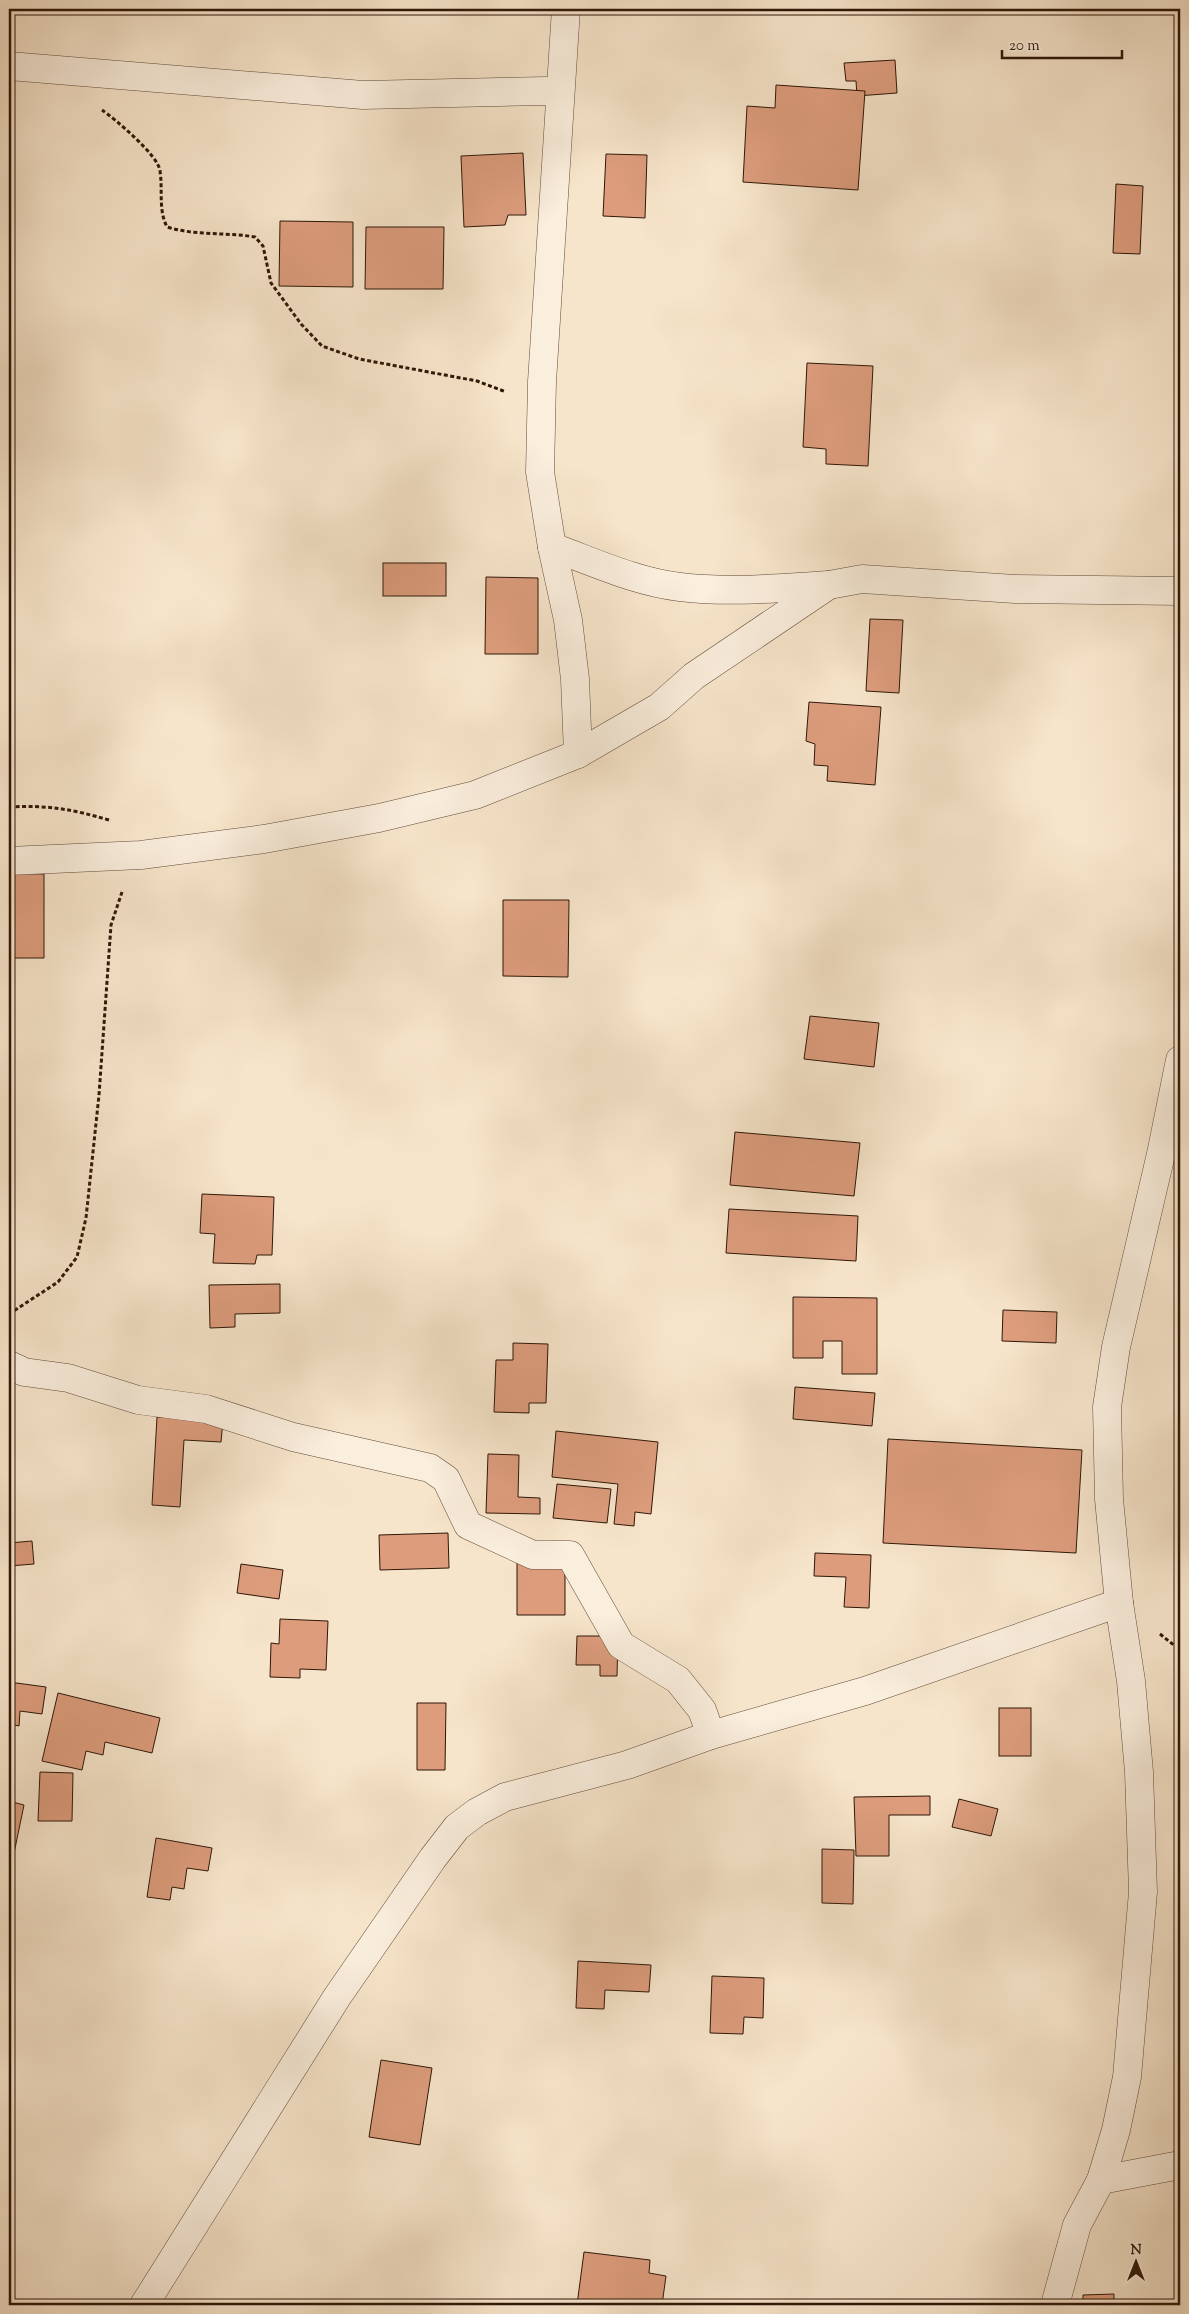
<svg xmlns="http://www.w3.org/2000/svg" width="1189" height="2314" viewBox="0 0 1189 2314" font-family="'Sorts Mill Goudy',serif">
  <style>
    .building { fill: #dd9d7d; stroke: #2f1608 }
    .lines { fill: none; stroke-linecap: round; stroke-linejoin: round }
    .street-casing { stroke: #614a39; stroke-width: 29 }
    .path { stroke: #2f1608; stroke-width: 3; stroke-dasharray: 4 2.5; stroke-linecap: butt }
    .street { stroke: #faeedd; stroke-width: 28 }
  </style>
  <rect width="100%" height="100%" fill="#f7e5cb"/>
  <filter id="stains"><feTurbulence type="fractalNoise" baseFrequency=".004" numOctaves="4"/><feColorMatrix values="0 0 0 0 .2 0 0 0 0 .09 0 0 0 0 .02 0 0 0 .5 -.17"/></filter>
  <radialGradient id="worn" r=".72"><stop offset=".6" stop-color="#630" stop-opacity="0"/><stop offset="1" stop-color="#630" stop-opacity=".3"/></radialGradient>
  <g class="building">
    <path d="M9,9H65V12L9,11Z"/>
    <path d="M895,60L897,93L857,96L856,81H846L844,63Z"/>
    <path d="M776,85L865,91L858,190L743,182L747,106L775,108Z"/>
    <path d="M523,153L526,215H508L505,225L464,227L461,156Z"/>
    <path d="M606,154L647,155L645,218L603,216Z"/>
    <path d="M1116,184L1143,186L1140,254L1113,253Z"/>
    <path d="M280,221L353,222V287L279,286Z"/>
    <path d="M366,227H444L443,289H365Z"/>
    <path d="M807,363L873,366L868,466L826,464V449L803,447Z"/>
    <rect x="383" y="563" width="63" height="33"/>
    <path d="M486,577L538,578V654H485Z"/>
    <path d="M870,619L903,620L899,693L866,691Z"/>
    <path d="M809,702L881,707L875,785L827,781L828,766L814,765L815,744L806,741Z"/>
    <path d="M13,873L44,874V958H12Z"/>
    <path d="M503,900H569L568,977L503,976Z"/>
    <path d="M810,1016L879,1023L874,1067L804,1059Z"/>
    <path d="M735,1132L860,1143L854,1196L730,1185Z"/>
    <path d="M202,1194L274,1197L272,1255H257L255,1264L213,1263L215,1234L200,1233Z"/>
    <path d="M729,1209L858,1216L856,1261L726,1253Z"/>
    <path d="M280,1284V1313L235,1314V1327L210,1328L209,1285Z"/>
    <path d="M793,1297L877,1298V1374H842V1341H823V1358H793Z"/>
    <path d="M1003,1310L1057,1312L1056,1343L1002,1341Z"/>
    <path d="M513,1343L548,1344L546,1403H529V1413L494,1412L496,1360H513Z"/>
    <path d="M795,1387L875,1393L872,1426L793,1419Z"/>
    <path d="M157,1417L223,1420L221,1442L184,1440L180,1507L152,1505Z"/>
    <path d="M556,1431L658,1442L651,1514L635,1512L634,1526L614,1524L618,1484L552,1477Z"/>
    <path d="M888,1439L1082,1450L1076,1553L883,1543Z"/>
    <path d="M488,1454L519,1455L518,1497L540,1498V1514L486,1513Z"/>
    <path d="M557,1484L611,1489L607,1523L553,1518Z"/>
    <path d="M448,1533L449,1568L380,1570L379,1535Z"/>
    <path d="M32,1541L34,1564L9,1566V1543Z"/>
    <path d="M815,1553L871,1555L869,1608L844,1607L846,1577L814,1576Z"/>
    <path d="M517,1562L565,1563V1615H517Z"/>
    <path d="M241,1564L283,1570L279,1599L237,1593Z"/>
    <path d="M280,1619L328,1621L326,1670L300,1669V1678L270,1677L271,1643L279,1644Z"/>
    <path d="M577,1636H618L617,1676H600V1665H576Z"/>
    <path d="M9,1682L46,1687L42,1714L20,1711L19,1726L9,1724Z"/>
    <path d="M58,1693L160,1718L152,1753L105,1742L103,1755L86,1751L82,1770L42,1761Z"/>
    <path d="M417,1703H446L445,1770H417Z"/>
    <rect x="999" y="1708" width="32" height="48"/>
    <path d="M40,1772L73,1773L72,1821H38Z"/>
    <path d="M930,1796V1815H889V1856H856L854,1797Z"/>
    <path d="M959,1799L998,1809L991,1836L952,1827Z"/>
    <path d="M9,1801L24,1805L13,1858L9,1857Z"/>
    <path d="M156,1838L212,1848L208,1871L187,1868L184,1889L172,1887L170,1900L147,1897Z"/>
    <path d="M822,1849L854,1850L853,1904L822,1903Z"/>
    <path d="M578,1961L651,1965L649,1992L605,1990L604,2009L576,2008Z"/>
    <path d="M712,1976L764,1978L763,2018L744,2017L743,2034L710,2033Z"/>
    <path d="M381,2060L432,2068L420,2145L369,2137Z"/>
    <path d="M584,2252L650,2260L649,2273L666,2276L662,2305H577Z"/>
    <path d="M1114,2294V2305H1083V2295Z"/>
  </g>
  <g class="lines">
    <g class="street-casing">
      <g id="street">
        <path d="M566,9L542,382L540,472L552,547L568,620L575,679L578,754"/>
        <path d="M9,66L363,95L546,91L560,93"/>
        <path d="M552,547C594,562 636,582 680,587C729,593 780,588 829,585"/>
        <path d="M9,861L141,855L264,839L379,818L475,795L578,754L659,707L694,676L829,585L862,579L1015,589L1180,591"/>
        <path d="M9,1365L24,1372L68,1378L138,1400L206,1409L293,1437L430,1468L446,1479L468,1525L533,1555H570L621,1645L678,1680L702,1710L711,1735"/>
        <path d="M1101,2180L1180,2165"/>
        <path d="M144,2305L337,1997L433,1858L457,1827L477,1812L505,1797L627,1765L711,1735L865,1691L1119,1603"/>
        <path d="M1055,2305L1077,2225L1101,2180L1116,2130L1127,2077L1143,1892L1139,1772L1131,1681L1119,1603L1109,1499L1107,1407L1116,1347L1161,1154L1180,1060"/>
      </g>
    </g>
    <g class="path">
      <path d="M102,110C115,119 159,156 160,171C163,191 158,209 167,227C196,236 226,232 255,237L263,246L271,283L301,324L322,346L359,359L477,381L506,392"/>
      <path d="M9,807C48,805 71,809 109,820"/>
      <path d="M9,1314L58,1282L77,1257L86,1218L99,1095L111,925L122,892"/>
      <path d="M1160,1634L1180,1650"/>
    </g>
    <use href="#street" class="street"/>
  </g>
  <rect width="1189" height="2314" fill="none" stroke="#f7e5cb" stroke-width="30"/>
  <rect x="10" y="10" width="1169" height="2294" fill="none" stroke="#2f1608" stroke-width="2.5"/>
  <rect x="15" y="15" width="1159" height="2284" fill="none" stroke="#2f1608"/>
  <g transform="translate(1136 2262)" stroke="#faeedd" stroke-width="4" paint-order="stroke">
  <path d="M0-4L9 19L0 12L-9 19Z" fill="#2f1608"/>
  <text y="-8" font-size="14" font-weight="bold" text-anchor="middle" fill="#2f1608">N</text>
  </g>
  <path d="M1002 50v8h120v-8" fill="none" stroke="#2f1608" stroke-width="2.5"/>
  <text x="1009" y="50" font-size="15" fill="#2f1608" stroke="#faeedd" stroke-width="4" paint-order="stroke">20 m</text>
  <rect width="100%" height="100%" filter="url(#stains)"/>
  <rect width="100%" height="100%" fill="url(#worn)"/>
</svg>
